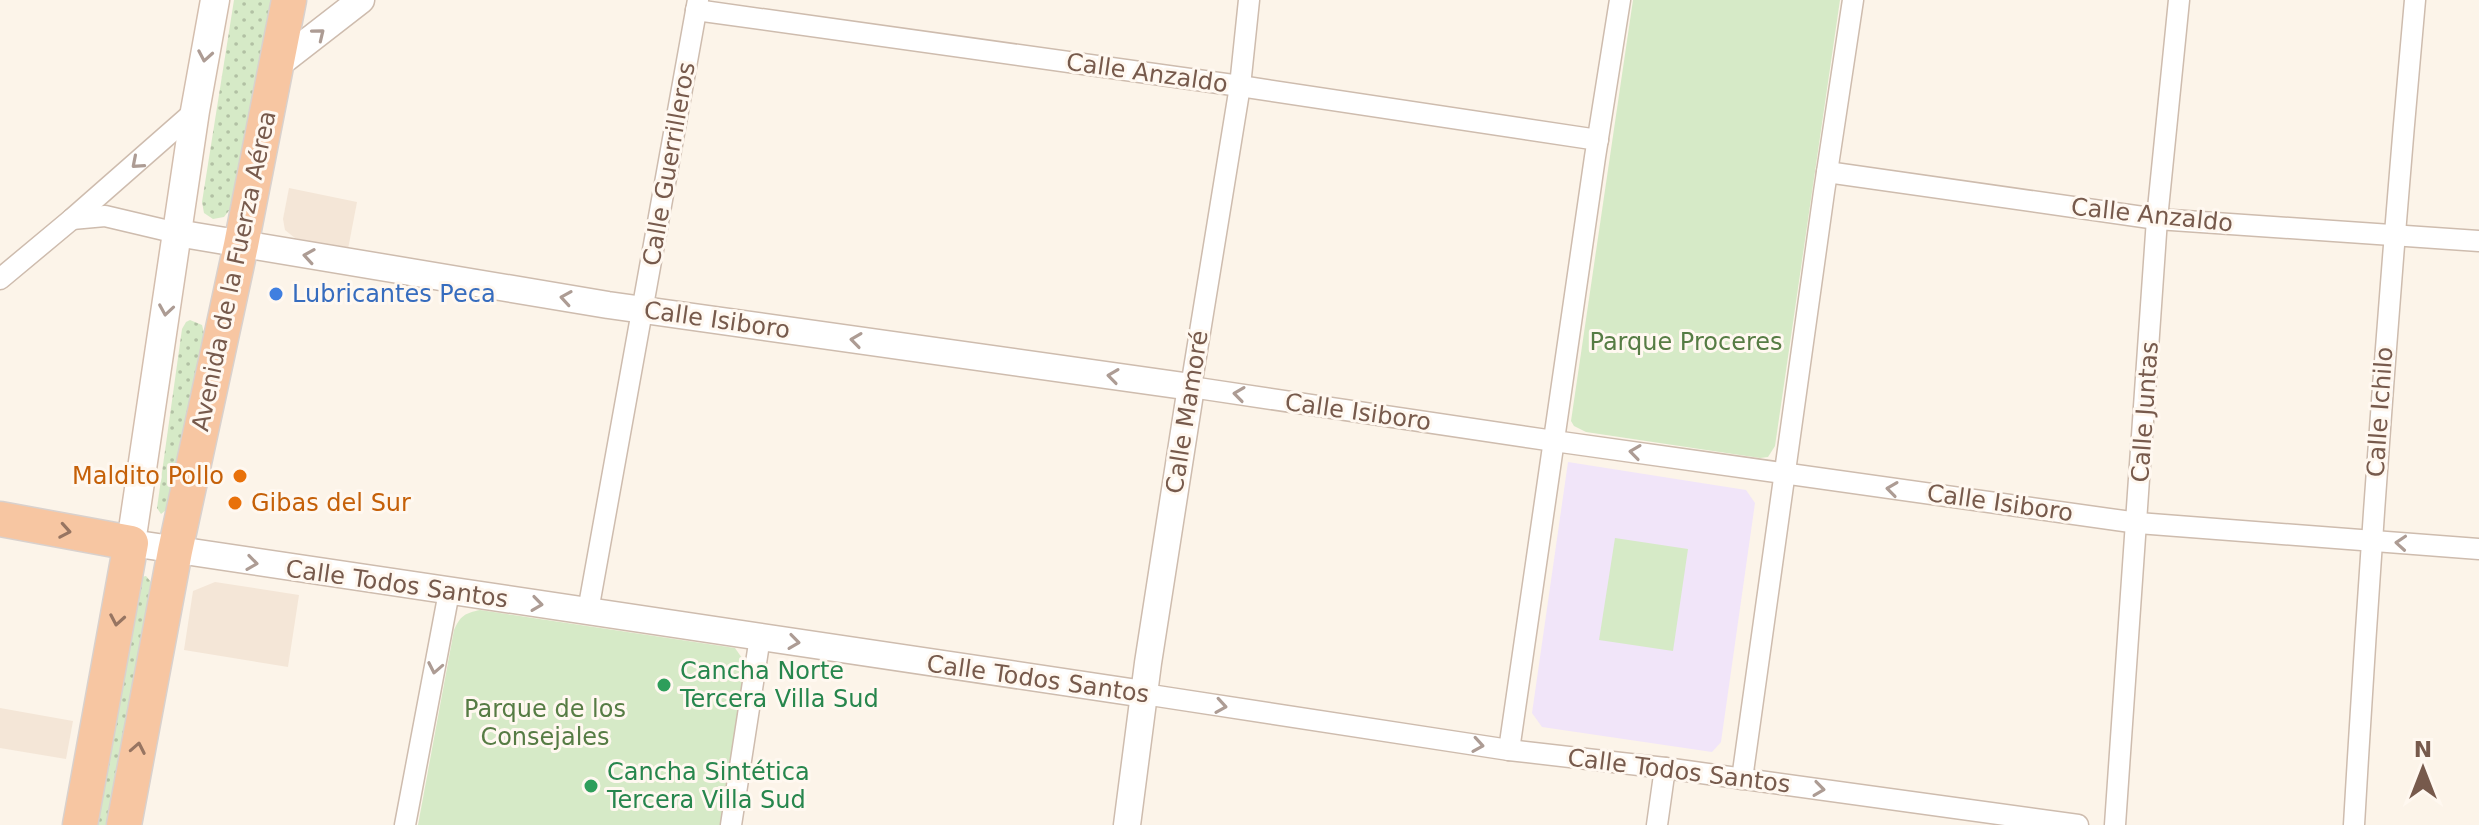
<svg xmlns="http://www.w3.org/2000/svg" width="2479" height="825" viewBox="0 0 2479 825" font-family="'DejaVu Sans',sans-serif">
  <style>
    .residential { fill: #f4e6d7 }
    .education { fill: #f1e5f9 }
    .grass { fill: url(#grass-dots) }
    .park { fill: #d6eac7 }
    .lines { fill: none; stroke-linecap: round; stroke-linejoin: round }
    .minor-casing { stroke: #cebcae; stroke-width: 23 }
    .tertiary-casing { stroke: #cebcae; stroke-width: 29 }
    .secondary-casing { stroke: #d4beae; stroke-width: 31 }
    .trunk-casing { stroke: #d9d1cd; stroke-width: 37 }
    .minor { stroke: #fff; stroke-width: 20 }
    .tertiary { stroke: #fff; stroke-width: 26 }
    .secondary { stroke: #fff; stroke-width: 28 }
    .trunk { stroke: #f7c6a2; stroke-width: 34 }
    .oneway { stroke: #ad9c94 }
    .oneway2 { stroke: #977562 }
    .shop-dot { fill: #3f7fe0; stroke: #fff8f0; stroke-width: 3 }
    .food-dot { fill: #e8710a; stroke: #fff8f0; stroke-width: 3 }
    .leisure-dot { fill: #2e9e5b; stroke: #fff8f0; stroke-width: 3 }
    .labels { text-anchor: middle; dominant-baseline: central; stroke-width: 6; stroke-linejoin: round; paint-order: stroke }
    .street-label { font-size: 24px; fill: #775a4c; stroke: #fff8f0 }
    .shop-label { font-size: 24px; fill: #366cbe; stroke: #fff8f0; text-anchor: start }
    .park-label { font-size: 24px; fill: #567c44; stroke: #fff8f0 }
    .food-label { font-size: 24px; fill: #c56008; stroke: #fff8f0; text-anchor: end }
    .leisure-label { font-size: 24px; fill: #27864d; stroke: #fff8f0; text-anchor: start }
  </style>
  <defs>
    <pattern id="grass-dots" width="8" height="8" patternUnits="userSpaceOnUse" patternTransform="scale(2)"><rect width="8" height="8" fill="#d6eac7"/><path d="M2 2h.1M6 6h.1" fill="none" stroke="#b2c1a4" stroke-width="1.8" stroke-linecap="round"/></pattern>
  </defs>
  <rect width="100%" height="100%" fill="#fcf4e9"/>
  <g class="residential">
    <path d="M289,188L357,202L348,249L295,238L285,230L283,219Z"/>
    <path d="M215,582L299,595L288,667L184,650L193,591Z"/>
    <path d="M0,708L73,721L66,759L0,748Z"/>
  </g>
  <path class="education" d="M1568,462L1746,490L1755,503L1721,742L1712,752L1542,727L1532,713Z"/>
  <g class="grass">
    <path d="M234,0H274L231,208L224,217L213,219L204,213L202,202Z"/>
    <path d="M190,320L202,325L204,333L166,510L161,514L157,508L182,329L186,322Z"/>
    <path d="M146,576L151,582L108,825H97L141,577Z"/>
  </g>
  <g class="park">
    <path d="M1633,0H1840L1775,446L1768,457L1760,458L1586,432L1574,426L1571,421Z"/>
    <path d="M1615,538L1688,549L1673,651L1599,640Z"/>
    <path d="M480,610L735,648L742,658L744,671L721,825H418L454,630C460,616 465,613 480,610Z"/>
  </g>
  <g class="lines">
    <g class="minor-casing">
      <g id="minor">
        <path d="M1249,0L1240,86L1191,387L1554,441L2138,523L2479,549"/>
        <path d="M696,10L1240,86L1598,140"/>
        <path d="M1827,172L2157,219L2479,241"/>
        <path d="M72,219L105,216L177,233"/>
        <path d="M0,279L72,219L195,111"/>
        <path d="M588,611L698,0"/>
        <path d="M1144,694L1509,750L1665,768L2078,825"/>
        <path d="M1509,750L1595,157L1620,0"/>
        <path d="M1742,779L1824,192L1853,0"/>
        <path d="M405,825L449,592"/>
        <path d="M731,825L760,637"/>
        <path d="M1657,825L1665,768"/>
        <path d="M2115,825L2157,219L2179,0"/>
        <path d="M2354,825C2370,550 2390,275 2415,0"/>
      </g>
    </g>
    <g class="tertiary-casing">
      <g id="tertiary">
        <path d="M276,66L361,0"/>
        <path d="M177,233L608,305L1191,387L1148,663L1127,825"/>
        <path d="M131,543L1144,694"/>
      </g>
    </g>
    <g class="secondary-casing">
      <path id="secondary" d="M131,543L195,111L215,0"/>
    </g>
    <g class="trunk-casing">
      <g id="trunk">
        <path d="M0,519L131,543L80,825"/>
        <path d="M124,825L175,551L241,245L289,0"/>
      </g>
    </g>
    <use href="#minor" class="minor"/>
    <use href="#tertiary" class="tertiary"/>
    <use href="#secondary" class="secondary"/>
    <use href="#trunk" class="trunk"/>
  </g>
  <defs><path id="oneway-chevron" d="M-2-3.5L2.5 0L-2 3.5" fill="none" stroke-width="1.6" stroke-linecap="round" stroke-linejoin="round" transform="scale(2)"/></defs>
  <g class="oneway">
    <use href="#oneway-chevron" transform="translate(319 34) rotate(-39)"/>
    <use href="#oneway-chevron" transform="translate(205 56) rotate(100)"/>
    <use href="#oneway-chevron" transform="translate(137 163) rotate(139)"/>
    <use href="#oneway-chevron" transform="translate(309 256) rotate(-171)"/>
    <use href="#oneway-chevron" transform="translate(566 298) rotate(-171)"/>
    <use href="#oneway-chevron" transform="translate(166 310) rotate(99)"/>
    <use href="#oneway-chevron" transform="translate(856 340) rotate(-172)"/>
    <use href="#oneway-chevron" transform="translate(1113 376) rotate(-172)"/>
    <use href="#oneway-chevron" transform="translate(1239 394) rotate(-172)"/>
    <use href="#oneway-chevron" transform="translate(1635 452) rotate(-172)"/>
    <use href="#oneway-chevron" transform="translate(1892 489) rotate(-172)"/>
    <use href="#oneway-chevron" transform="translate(2401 543) rotate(-176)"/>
    <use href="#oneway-chevron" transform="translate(252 563) rotate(8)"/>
    <use href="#oneway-chevron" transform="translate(537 604) rotate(8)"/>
    <use href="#oneway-chevron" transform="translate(794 642) rotate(8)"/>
    <use href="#oneway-chevron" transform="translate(435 668) rotate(101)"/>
    <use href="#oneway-chevron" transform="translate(1221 706) rotate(9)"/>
    <use href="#oneway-chevron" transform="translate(1478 745) rotate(9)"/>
    <use href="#oneway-chevron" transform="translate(1819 789) rotate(8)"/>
  </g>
  <g class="oneway2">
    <use href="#oneway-chevron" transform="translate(65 531) rotate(10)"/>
    <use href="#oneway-chevron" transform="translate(117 620) rotate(100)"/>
    <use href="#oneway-chevron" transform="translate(138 748) rotate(-79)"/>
  </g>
  <circle class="shop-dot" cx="276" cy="294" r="8"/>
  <g class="food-dot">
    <circle cx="240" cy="476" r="8"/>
    <circle cx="235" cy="503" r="8"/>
  </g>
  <g class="leisure-dot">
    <circle cx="664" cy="685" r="8"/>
    <circle cx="591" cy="786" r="8"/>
  </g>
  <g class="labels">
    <g class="street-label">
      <text transform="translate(1147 73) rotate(8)">Calle Anzaldo</text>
      <text transform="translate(669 164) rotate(-80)">Calle Guerrilleros</text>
      <text transform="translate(2152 215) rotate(6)">Calle Anzaldo</text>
      <text transform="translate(234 271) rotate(-78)">Avenida de la Fuerza Aérea</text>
      <text transform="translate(717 320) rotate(8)">Calle Isiboro</text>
      <text transform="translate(1187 412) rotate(-81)">Calle Mamoré</text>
      <text transform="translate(1358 412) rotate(8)">Calle Isiboro</text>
      <text transform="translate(2145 412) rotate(-86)">Calle Juntas</text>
      <text transform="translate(2380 412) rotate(-86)">Calle Ichilo</text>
      <text transform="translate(2000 503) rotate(8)">Calle Isiboro</text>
      <text transform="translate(397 584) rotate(8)">Calle Todos Santos</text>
      <text transform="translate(1038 679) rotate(8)">Calle Todos Santos</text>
      <text transform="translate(1679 771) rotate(7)">Calle Todos Santos</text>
    </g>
    <g class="shop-label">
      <text x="292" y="294">Lubricantes Peca</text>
    </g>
    <g class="park-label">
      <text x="1686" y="342">Parque Proceres</text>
      <text x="545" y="709">Parque de los<tspan x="545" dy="28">Consejales</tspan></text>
    </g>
    <g class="food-label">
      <text x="224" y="476">Maldito Pollo</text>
      <text x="251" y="503" text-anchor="start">Gibas del Sur</text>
    </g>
    <g class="leisure-label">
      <text x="680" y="671">Cancha Norte<tspan x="680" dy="28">Tercera Villa Sud</tspan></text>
      <text x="607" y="772">Cancha Sintética<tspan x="607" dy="28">Tercera Villa Sud</tspan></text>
    </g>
  </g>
  <g transform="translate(2423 769)" stroke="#fff8f0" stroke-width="6" paint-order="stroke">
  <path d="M0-6L14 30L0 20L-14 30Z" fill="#775a4c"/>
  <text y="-12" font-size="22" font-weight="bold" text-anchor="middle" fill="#775a4c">N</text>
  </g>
</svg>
